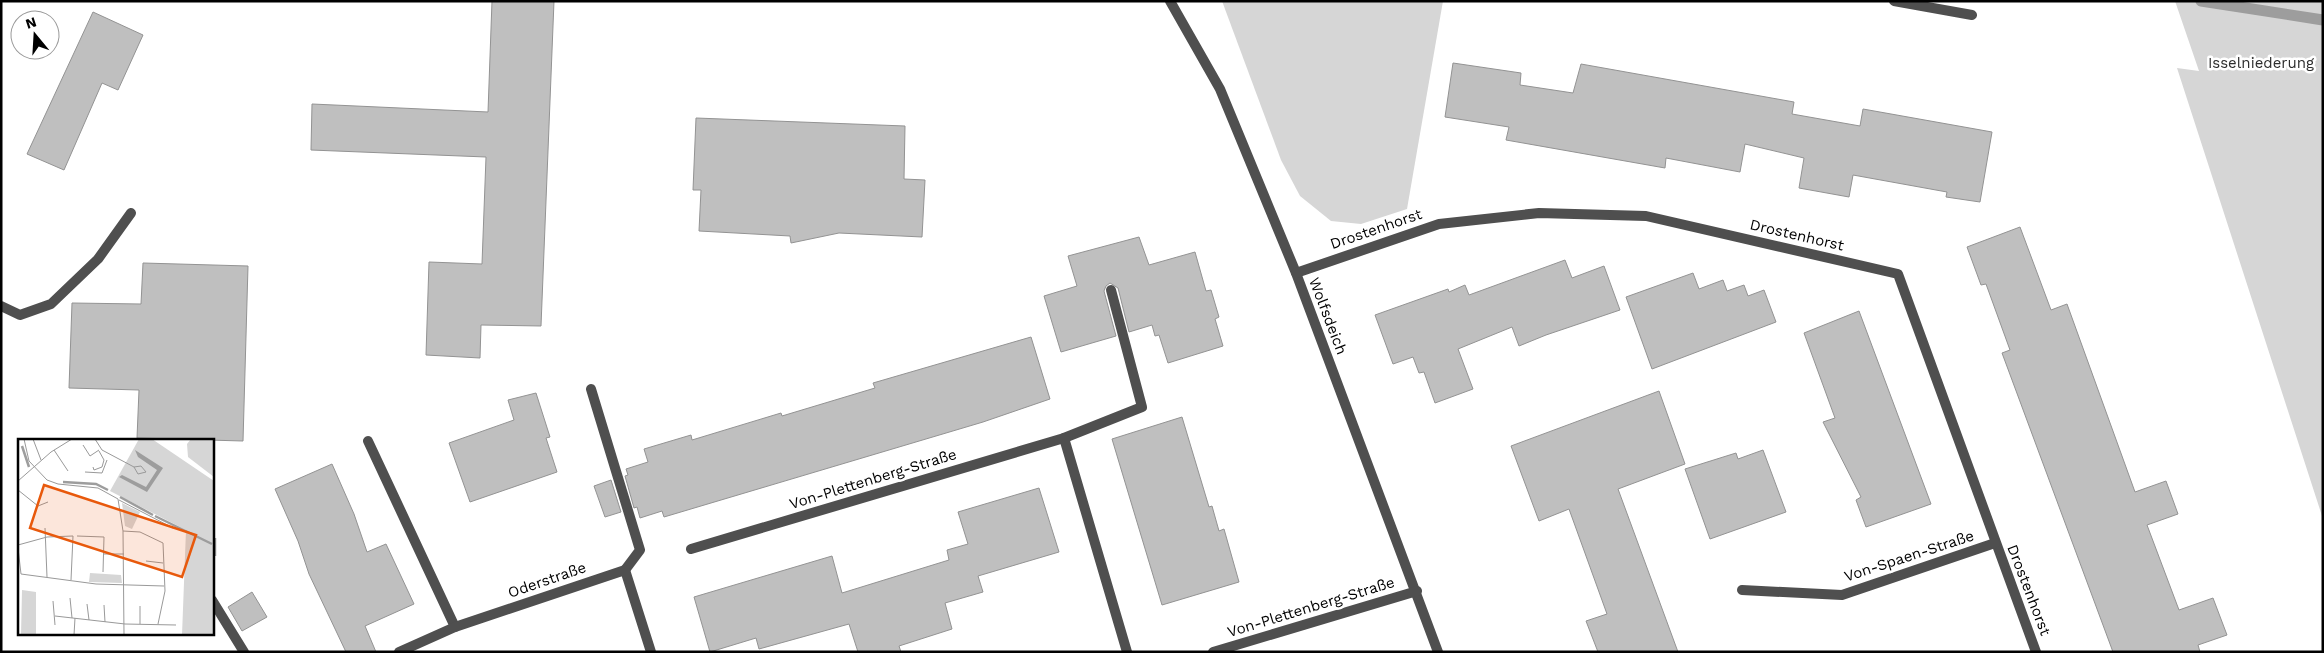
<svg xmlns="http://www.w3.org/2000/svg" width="2324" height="653" viewBox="0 0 2324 653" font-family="'Work Sans',sans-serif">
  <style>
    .green { fill: #d6d6d6 }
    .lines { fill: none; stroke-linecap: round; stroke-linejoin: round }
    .stream { stroke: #9d9d9d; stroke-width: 11 }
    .building { fill: #bfbfbf; stroke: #939393 }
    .lane { stroke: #4f4f4f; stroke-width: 10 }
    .street { stroke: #4f4f4f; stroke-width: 10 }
    .labels { text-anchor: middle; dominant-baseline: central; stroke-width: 5; stroke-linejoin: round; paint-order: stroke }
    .park-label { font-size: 15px; fill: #2d2d2d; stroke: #fff }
    .street-label { font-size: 15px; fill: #000; stroke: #fff }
    .inset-river { fill: none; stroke: #9d9d9d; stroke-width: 2.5 }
    .inset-road { fill: none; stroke: #999; stroke-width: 1 }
    .view { fill: #e8590c; fill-opacity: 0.15; stroke: #e8590c; stroke-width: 2.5 }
    .inset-edge { fill: none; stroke: #000; stroke-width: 2.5 }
  </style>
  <rect width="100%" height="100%" fill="#fff"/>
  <g class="green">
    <path d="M1222,1H1443L1407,209L1361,224L1331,221L1300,196L1281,160Z"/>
    <path d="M2175,1H2323V519L2177,68L2199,71Z"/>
  </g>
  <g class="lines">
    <path class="stream" d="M2201,1L2323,20"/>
  </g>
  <g class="building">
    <path d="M492,1H554L541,326L481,325L480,358L426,355L429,262L482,264L486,157L311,150L312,104L488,112Z"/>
    <path d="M93,12L143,35L118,90L102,83L64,170L27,154Z"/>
    <path d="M1453,63L1521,73L1520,85L1573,93L1581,64L1794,102L1792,114L1860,126L1863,109L1992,132L1980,202L1946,197L1947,192L1853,175L1849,197L1799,188L1804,158L1745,144L1740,172L1666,158L1665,168L1506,140L1509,127L1445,117Z"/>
    <path d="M696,118L905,126L904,179L925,180L922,237L839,233L791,243L790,236L699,231L701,190H693Z"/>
    <path d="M2020,227L2051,310L2067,304L2135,492L2166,481L2178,514L2147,525L2179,610L2213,598L2227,635L2198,645L2200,652H2113L2002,353L2010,350L1986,284L1981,285L1967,247Z"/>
    <path d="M1139,237L1149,265L1195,252L1206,291L1211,290L1219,317L1215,319L1223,346L1168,363L1159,335L1155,336L1152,325L1129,332L1118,288L1110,283L1106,286L1104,291L1116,336L1061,352L1044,296L1077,286L1068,256Z"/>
    <path d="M1565,260L1572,278L1604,266L1620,310L1546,335L1519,346L1512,327L1458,349L1473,389L1435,403L1424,372L1419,373L1413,357L1393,364L1375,315L1448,289L1449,292L1465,285L1469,295Z"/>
    <path d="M143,263L248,266L243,441L137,438L139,390L69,388L72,303L141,304Z"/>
    <path d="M1693,273L1699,289L1723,280L1727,291L1744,285L1748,296L1764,290L1776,322L1652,369L1626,297Z"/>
    <path d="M1859,311L1931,504L1866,527L1856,500L1861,497L1823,422L1835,418L1804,333Z"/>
    <path d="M1031,337L1050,399L983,422L664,517L662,511L640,518L637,507L634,508L625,476L628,475L626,469L648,462L644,449L691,435L692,440L781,413L782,416L875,388L873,383Z"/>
    <path d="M1659,391L1685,464L1618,489L1678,652H1598L1586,621L1607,614L1569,509L1539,521L1511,446Z"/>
    <path d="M536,393L550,437L546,438L557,472L470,502L449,443L514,420L508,400Z"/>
    <path d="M1182,417L1209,507L1212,506L1219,531L1224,529L1239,582L1162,605L1112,439Z"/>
    <path d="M1763,450L1786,512L1710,539L1685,469L1736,453L1738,459Z"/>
    <path d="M332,464L354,514L367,552L386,544L414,604L365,626L376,652H346L309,574L298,541L275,489Z"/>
    <path d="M611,480L621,512L605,517L594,486Z"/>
    <path d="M1039,488L1059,552L978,576L983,592L945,603L952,629L899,646L901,652H858L849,624L759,649L756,638L710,652L694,597L832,556L842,593L949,560L947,550L968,544L958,512Z"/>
    <path d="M252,592L267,617L242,631L228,607Z"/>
  </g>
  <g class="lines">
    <g class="lane">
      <path d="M1894,1L1972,15"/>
      <path d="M1,306L20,315L51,304L98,259L131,213"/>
      <path d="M591,389L640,550L625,570"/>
      <path d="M1064,438L1142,407L1111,290"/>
      <path d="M368,441L455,627"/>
      <path d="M212,600L244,652"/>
    </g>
    <g class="street">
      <path d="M1170,1L1220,89L1296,273L1438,652"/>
      <path d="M1296,273L1439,224L1539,213L1646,216L1898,274L2036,652"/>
      <path d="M691,549L1064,438L1127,652"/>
      <path d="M1742,590L1842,595L1995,543"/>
      <path d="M399,652L455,627L625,570L651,652"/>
      <path d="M1213,652L1417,591"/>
    </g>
  </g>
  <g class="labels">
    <g class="park-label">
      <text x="2261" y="63">Isselniederung</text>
    </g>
    <g class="street-label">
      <text transform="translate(1376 229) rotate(-19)">Drostenhorst</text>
      <text transform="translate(1797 235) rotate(13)">Drostenhorst</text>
      <text transform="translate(1328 316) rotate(69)">Wolfsdeich</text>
      <text transform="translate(873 479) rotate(-17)">Von-Plettenberg-Straße</text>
      <text transform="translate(1909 556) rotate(-18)">Von-Spaen-Straße</text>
      <text transform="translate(547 580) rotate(-19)">Oderstraße</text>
      <text transform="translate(2029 590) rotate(69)">Drostenhorst</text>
      <text transform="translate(1311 607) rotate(-17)">Von-Plettenberg-Straße</text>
    </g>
  </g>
  <g transform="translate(18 439)">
    <rect width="196" height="196" fill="#fff"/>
    <path d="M121,0H134L196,42V196H164L168,91L92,52ZM173,0H196V38L170,18L169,5ZM104,64L122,73L114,90L107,87ZM72,134L103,136L104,144L71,143ZM4,151L18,153V196H3Z" fill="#d6d6d6"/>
    <path d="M117,11L145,29L129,53L101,38L104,36L128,48L139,31L120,18Z" fill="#9d9d9d"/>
    <path class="inset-river" d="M4,7L11,28M45,43L78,45L90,51M102,58L135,76M137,77L194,105M197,99V117"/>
    <path class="inset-road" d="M6,0L11,22L29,41L40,45L80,49L100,60L105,92L106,196M15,0L23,21M77,0L84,11L116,28L120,35L128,33L123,27L116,28M65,6L72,17L81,11M36,11L50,32M75,28L76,31L84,28L86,21L81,12M67,33L84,34L89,21M0,42L33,13L54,0M0,51L20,67L30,63M101,61L155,89M27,89L29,138M105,92L122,93L145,104L147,152L140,185M59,97L86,98L85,133M0,106L29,98L55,97L53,141M0,109L3,135L78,145L146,147M86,115H106M128,122L145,124M52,159L54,179M35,162L37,186M69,165L71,181M86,166L87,183M122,167V185M37,177L107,185L158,186M56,196L57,179"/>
    <path class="view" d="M26,46L178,96L164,138L12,89Z"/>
    <rect width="196" height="196" class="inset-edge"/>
  </g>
  <rect width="2324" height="653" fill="none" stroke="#000000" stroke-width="5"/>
  <g transform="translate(35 35) rotate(342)"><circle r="24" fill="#ffffff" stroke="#999999"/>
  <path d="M0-4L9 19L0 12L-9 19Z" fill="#000000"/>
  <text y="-8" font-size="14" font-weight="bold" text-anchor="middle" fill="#000000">N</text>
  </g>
</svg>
